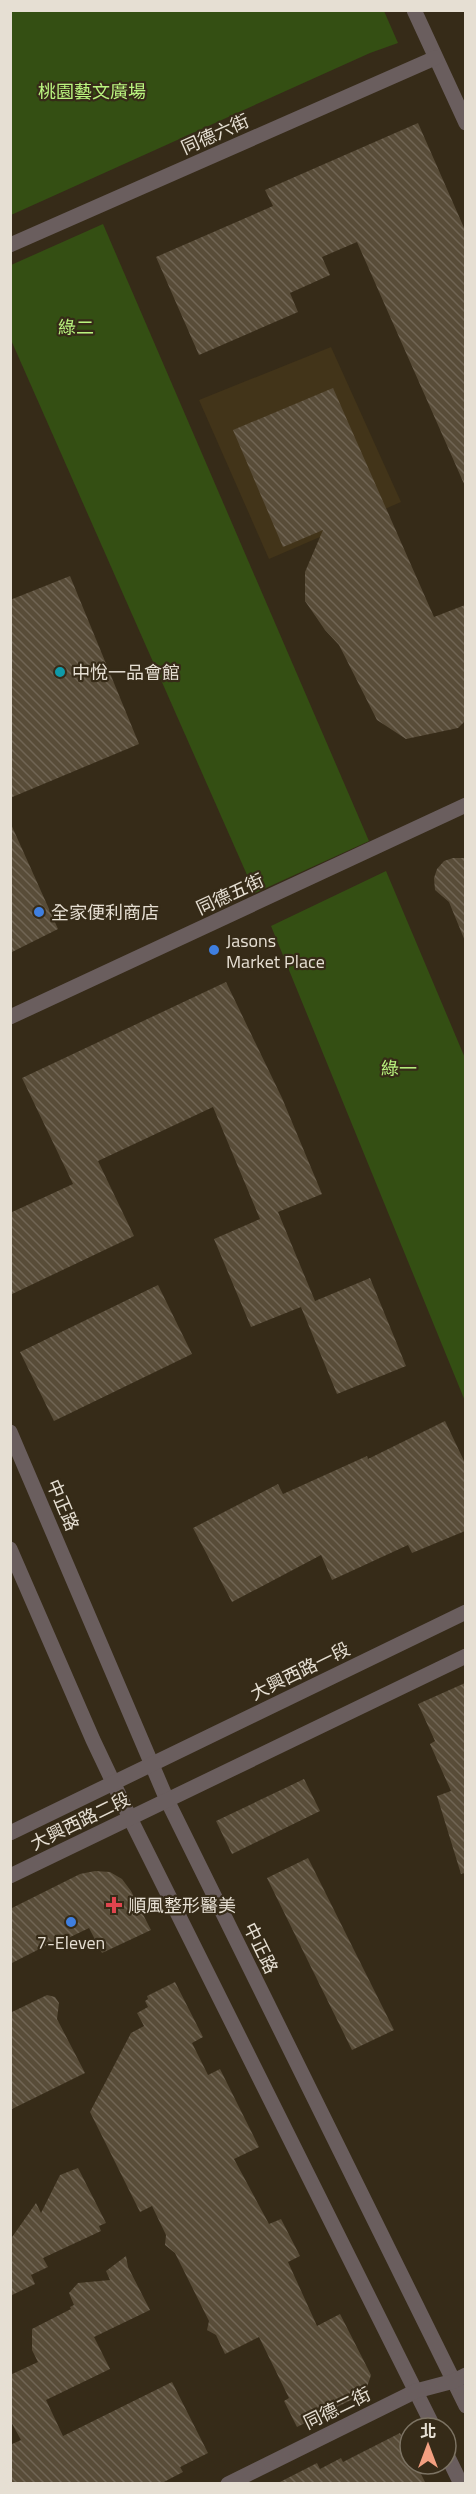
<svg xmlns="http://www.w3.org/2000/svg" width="476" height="2494" viewBox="0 0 476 2494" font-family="'Titillium Web','Noto Sans TC',sans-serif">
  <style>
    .built { fill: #423419 }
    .park { fill: #344f13 }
    .building { fill: url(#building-back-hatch) }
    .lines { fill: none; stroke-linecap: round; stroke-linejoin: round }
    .minor { stroke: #6a5e5e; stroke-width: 15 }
    .culture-dot { fill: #0f9aa8; stroke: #362b18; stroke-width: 2 }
    .shop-dot { fill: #3f7fe0; stroke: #362b18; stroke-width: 2 }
    .health-dot { fill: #e0444e; stroke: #362b18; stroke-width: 2 }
    .labels { text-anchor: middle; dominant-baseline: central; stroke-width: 4.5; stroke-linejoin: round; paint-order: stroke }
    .park-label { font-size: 18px; fill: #baf47f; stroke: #362b18 }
    .street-label { font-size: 18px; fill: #e6dfd3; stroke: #362b18 }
    .poi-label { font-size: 18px; fill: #e6dfd3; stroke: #362b18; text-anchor: start }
  </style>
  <defs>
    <pattern id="building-back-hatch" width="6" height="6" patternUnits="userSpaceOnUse" patternTransform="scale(1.5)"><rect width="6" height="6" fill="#584c38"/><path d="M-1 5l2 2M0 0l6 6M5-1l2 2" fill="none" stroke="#706554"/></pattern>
  </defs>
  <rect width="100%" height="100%" fill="#362b18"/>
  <path class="built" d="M331,347L401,502L269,559L199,400Z"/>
  <g class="park">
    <path d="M10,11H384L398,43L370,53L11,215Z"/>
    <path d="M103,224L369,841L255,893L11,340V265Z"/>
    <path d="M386,871L465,1058V1401L271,926Z"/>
  </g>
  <g class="building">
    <path d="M418,123L465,230V486L357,242L322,257L330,275L290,293L298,312L199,355L156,257L273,206L265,190Z"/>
    <path d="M333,388L434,617L465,605V721L458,728L406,739L377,720L339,645L325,630L305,601V572L323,530L283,547L233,430Z"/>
    <path d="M70,576L139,744L10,798V600Z"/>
    <path d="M10,822L58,929L10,953Z"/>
    <path d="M453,858H465V941L449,902L435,890L434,878L437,869L444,861Z"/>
    <path d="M226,982L282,1098L322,1194L278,1212L315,1301L370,1278L406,1366L337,1394L301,1307L251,1327L214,1239L260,1219L213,1107L98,1161L134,1236L10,1295V1213L73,1184L22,1078Z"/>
    <path d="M158,1285L192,1354L54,1421L20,1352Z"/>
    <path d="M445,1421L465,1463V1531L412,1553L408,1545L332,1580L321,1555L232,1602L193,1528L278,1484L283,1494L367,1456L368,1459Z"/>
    <path d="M465,1683V1873L461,1874L437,1796L451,1791L430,1744L435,1741L418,1704Z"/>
    <path d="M304,1779L320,1811L232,1854L216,1821Z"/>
    <path d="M308,1858L394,2030L352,2050L267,1878Z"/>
    <path d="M95,1871L110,1872L122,1879L131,1891L151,1930L102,1953L89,1928L62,1941L61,1938L10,1964V1909L80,1874Z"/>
    <path d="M175,1982L203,2037L192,2043L208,2075L220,2069L259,2147L234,2159L269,2224L281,2219L300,2256L288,2262L317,2326L340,2314L371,2375L365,2393L297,2427L284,2401L289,2398L259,2337L225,2354L216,2335L207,2330L209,2321L175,2253L165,2245L166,2235L152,2206L140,2212L90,2112L131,2033L144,2026L137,2013L148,2007L145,2001L148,1999L147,1996Z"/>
    <path d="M47,1995L55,1997L59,2003L57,2019L85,2073L10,2110V2013Z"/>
    <path d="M78,2168L106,2223L99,2226L101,2231L43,2258L48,2267L31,2275L35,2284L10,2296V2240L36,2203L41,2213L60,2175Z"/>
    <path d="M126,2256L128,2267L150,2310L94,2337L110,2369L46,2400L63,2436L172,2382L208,2453L180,2467L183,2472L160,2484H10V2445L21,2440L10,2420V2375L38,2362L32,2350V2329L71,2309L70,2307L74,2305L69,2293L78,2283L110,2280L106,2271Z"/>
    <path d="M400,2433L410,2452V2464H416L426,2484H276L317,2463L320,2469L341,2458L343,2462Z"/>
  </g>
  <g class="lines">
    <g class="minor">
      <path d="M414,10L466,123"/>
      <path d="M10,245L435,58"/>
      <path d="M10,1017L466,805"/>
      <path d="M10,1432L167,1800L466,2406"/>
      <path d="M10,1549L93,1740L130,1818L434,2428"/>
      <path d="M10,1833L466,1612"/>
      <path d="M10,1876L466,1656"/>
      <path d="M446,2453L461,2484"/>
      <path d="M228,2484L416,2391L454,2381L466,2375"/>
    </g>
  </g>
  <circle class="culture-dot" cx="60" cy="672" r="6"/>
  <g class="shop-dot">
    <circle cx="39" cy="912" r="6"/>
    <circle cx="214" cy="950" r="6"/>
    <circle cx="71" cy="1922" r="6"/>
  </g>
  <path class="health-dot" d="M111 1896h6v6h6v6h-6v6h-6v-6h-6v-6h6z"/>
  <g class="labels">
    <g class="park-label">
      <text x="92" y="91">桃園藝文廣場</text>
      <text x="76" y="327">綠二</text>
      <text x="399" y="1068">綠一</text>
    </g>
    <g class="street-label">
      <text transform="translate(215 134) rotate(-24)">同德六街</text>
      <text transform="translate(230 894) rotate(-25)">同德五街</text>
      <text transform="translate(63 1505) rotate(67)">中正路</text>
      <text transform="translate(300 1671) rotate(-26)">大興西路一段</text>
      <text transform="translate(80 1821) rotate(-26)">大興西路二段</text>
      <text transform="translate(261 1948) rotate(64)">中正路</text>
      <text transform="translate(337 2408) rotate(-26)">同德二街</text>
    </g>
    <g class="poi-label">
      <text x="72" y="672">中悅一品會館</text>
      <text x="51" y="912">全家便利商店</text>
      <text x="226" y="940">Jasons<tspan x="226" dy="21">Market Place</tspan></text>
      <text x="128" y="1905">順風整形醫美</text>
      <text x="71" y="1942" text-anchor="middle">7-Eleven</text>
    </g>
  </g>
  <rect width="476" height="2494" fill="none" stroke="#e6dfd3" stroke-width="24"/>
  <g transform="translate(428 2446)"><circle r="28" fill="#362b18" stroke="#7c7363" stroke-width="1.5"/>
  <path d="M0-4.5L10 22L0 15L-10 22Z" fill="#f3a081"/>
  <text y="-9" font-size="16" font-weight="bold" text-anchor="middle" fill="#e6dfd3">北</text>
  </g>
</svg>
